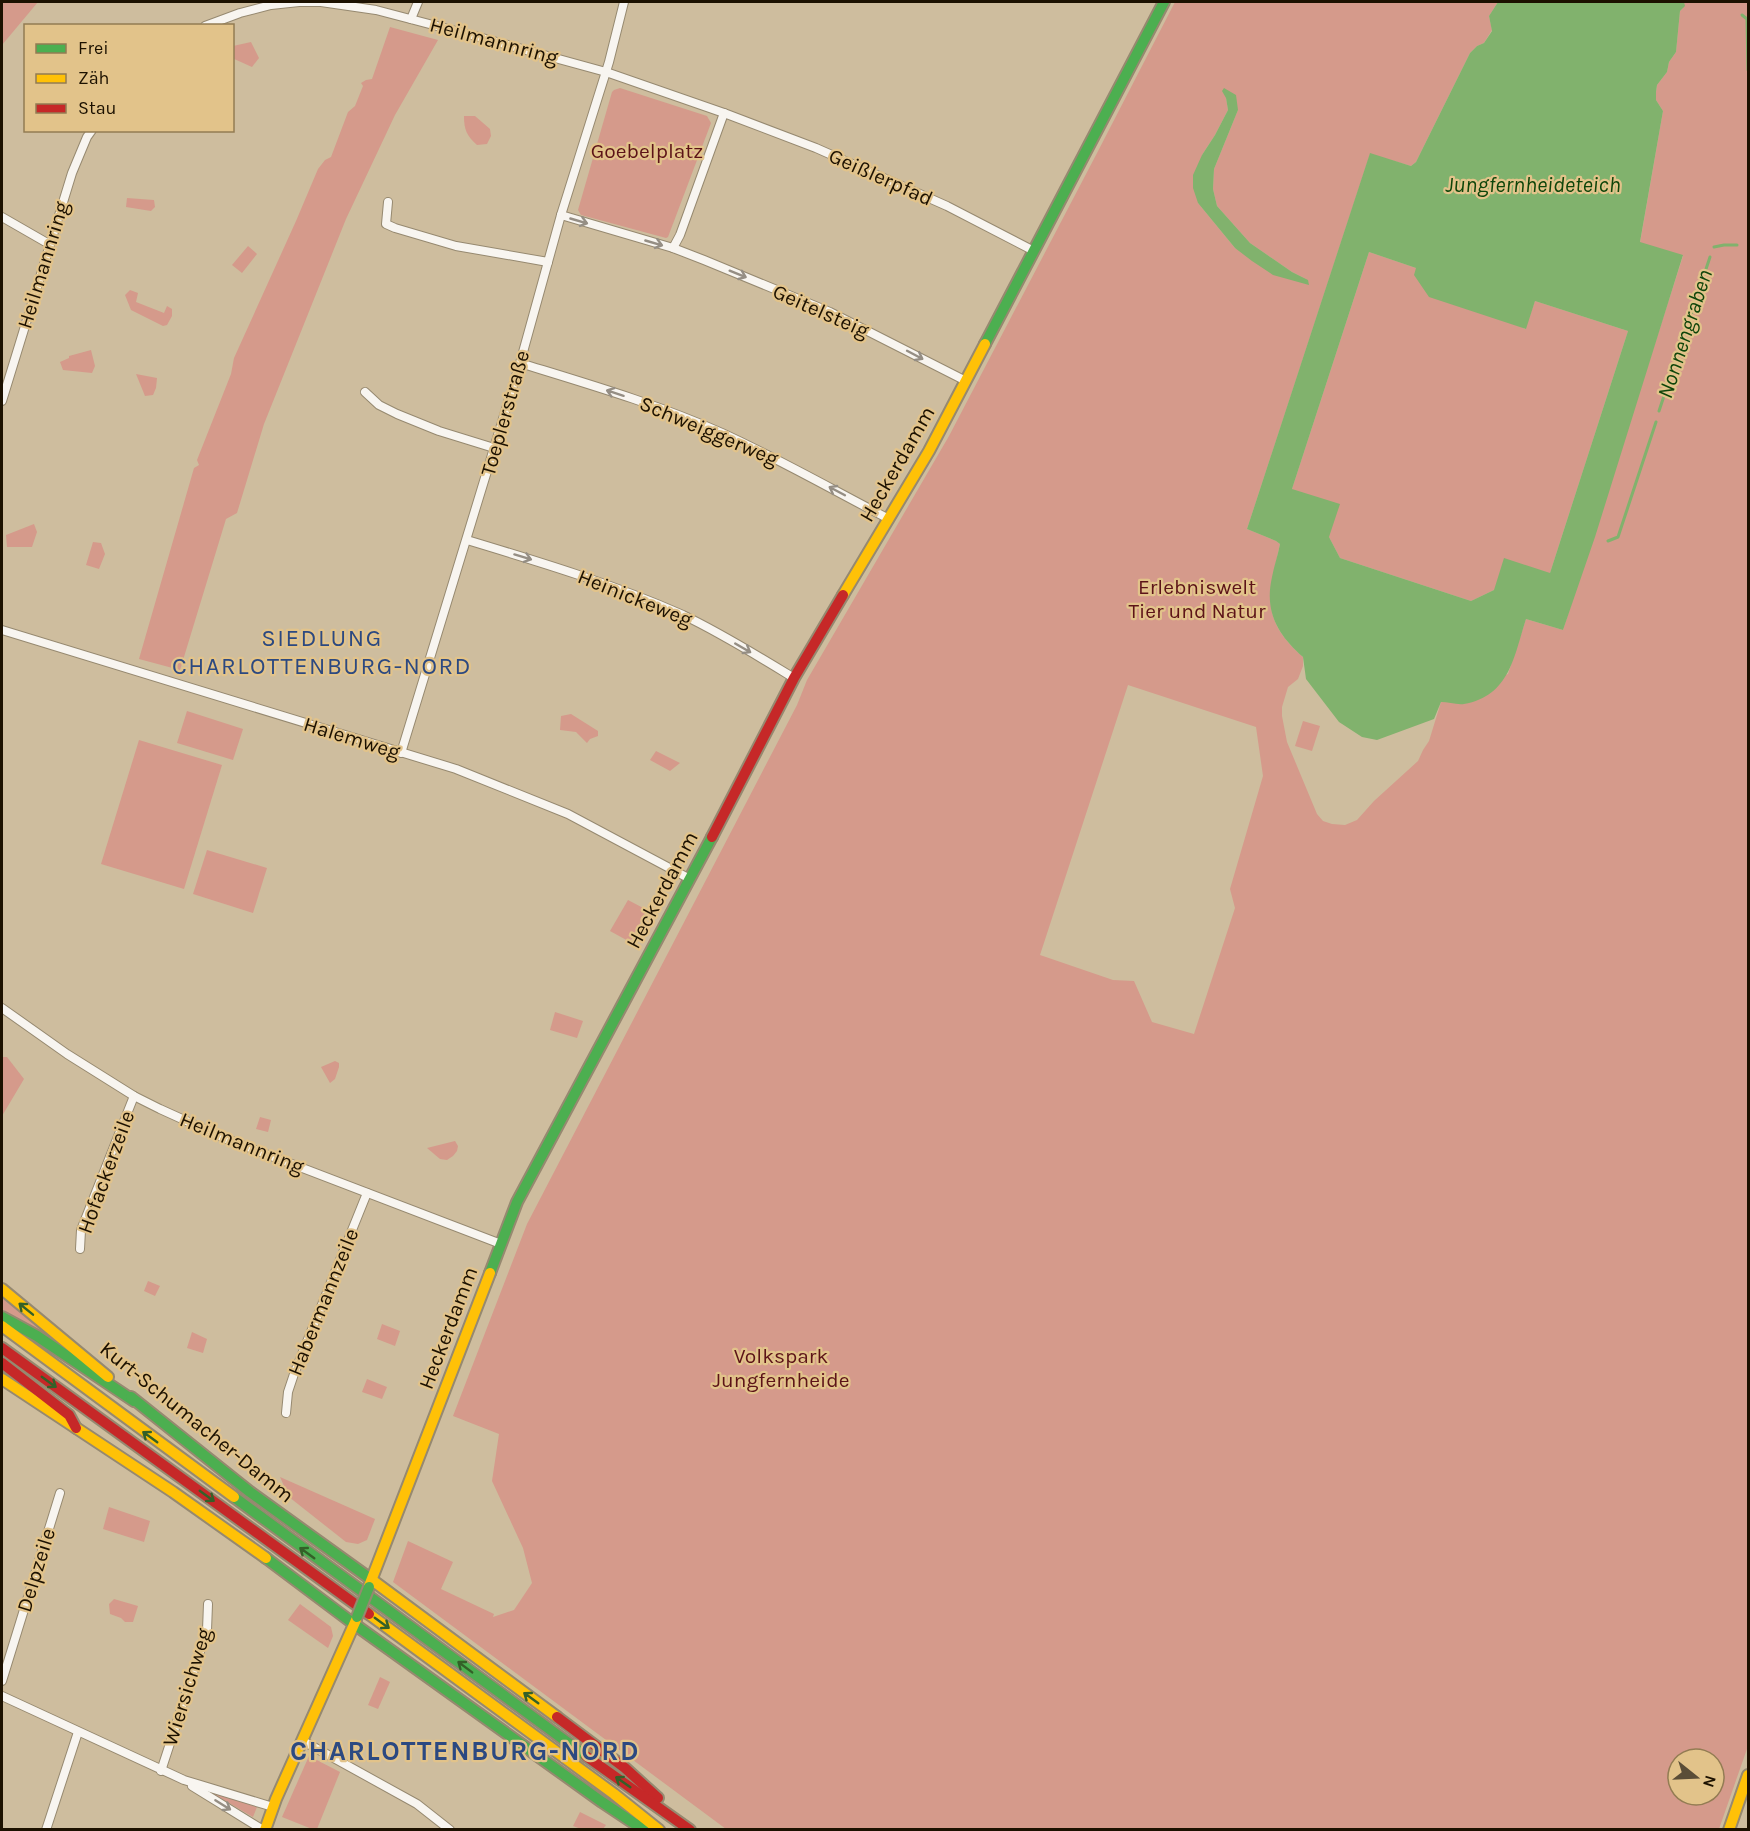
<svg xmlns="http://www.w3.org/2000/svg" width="1750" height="1831" viewBox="0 0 1750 1831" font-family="Karla,sans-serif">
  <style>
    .green { fill: #d59a8b; fill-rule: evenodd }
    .water { fill: #81b26d; fill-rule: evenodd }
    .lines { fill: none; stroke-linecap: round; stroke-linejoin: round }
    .stream { stroke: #81b26d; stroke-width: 3 }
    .street-casing { stroke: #968970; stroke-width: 10 }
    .fast-casing { stroke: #968970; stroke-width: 14 }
    .slow-casing { stroke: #968970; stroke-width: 14 }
    .jam-casing { stroke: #968970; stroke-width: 14 }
    .street { stroke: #f8f5f0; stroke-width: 8 }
    .fast { stroke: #4caf50; stroke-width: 10 }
    .slow { stroke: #ffc107; stroke-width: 10 }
    .jam { stroke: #c62828; stroke-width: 10 }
    .fast-bridge-casing { stroke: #968970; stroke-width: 14; stroke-linecap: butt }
    .fast-bridge { stroke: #4caf50; stroke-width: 10 }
    .oneway { stroke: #958e84 }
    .oneway2 { stroke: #346028 }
    .labels { text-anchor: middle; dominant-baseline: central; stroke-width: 4.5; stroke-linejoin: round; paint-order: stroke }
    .street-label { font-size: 21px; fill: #1c1100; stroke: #e2c38a }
    .park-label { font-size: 21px; fill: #5c1318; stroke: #e2c38a }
    .water-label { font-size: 22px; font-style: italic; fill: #0e450a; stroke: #e2c38a }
    .quarter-label { font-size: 24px; letter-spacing: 1.5px; fill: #2c4981; stroke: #e2c38a }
    .district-label { font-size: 27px; font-weight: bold; letter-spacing: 1.5px; fill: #2c4981; stroke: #e2c38a }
  </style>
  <rect width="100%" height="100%" fill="#cebd9e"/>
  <g class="green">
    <path d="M2,2H38L2,45Z"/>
    <path d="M1175,2H1498L1489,16L1492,30L1484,43L1477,46L1470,53L1416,162L1411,166L1370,154L1247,529L1276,541L1280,544C1269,595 1259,618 1303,657V666L1298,679L1288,687L1282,707V716L1287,742L1317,814L1323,821L1332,824L1345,825L1357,820L1374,801L1418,761L1423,750L1429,741L1441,702L1508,674L1526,619L1563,630L1683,256L1640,243L1663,111L1656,100V92L1657,85L1667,72L1669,62L1676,52L1680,11L1683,8V2H1748V1746L1719,1829H726L393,1582L408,1541L453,1562L441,1589L494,1614L493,1617L514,1610L532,1583L523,1548L492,1481L499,1434L453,1416L527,1224L797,705L807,680L949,436L1096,155ZM1226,98L1238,110L1214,169L1213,189L1217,206L1250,243L1292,272L1308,280L1235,248L1198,203L1202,155L1215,135L1228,110ZM1128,685L1256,727L1263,776L1230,889L1235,908L1194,1034L1152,1022L1134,981L1113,980L1040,955ZM1678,1759H1714V1795H1678Z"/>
    <path d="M390,27L438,40L395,115L346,219L264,424L237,513L226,519L180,670L139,659L194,468L199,465L197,460L231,374L234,358L296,221L318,169L325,160L331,157L348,112L355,106L363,86L361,83L366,80L372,79Z"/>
    <path d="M251,42L259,58L252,67L232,58L233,46Z"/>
    <path d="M620,88L707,116L711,123L668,237L666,238L581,215L578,210L612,92L614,90Z"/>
    <path d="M464,116H475L490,129L491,136L487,144L477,145C467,136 464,130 464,116Z"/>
    <path d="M127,198L154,200L155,207L151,211L126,207Z"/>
    <path d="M248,246L257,254L242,273L232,265Z"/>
    <path d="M1369,252L1416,268L1525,329L1535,301L1628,331L1550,573L1494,590L1471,601L1340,558L1329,537L1292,489Z"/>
    <path d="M130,290L138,293L136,302L164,313L167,306L172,309V316L167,325L163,326L131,310L125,295Z"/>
    <path d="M91,350L95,366L92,373L63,370L60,362L69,358V356Z"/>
    <path d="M136,374L157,378L156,388L153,395L145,396Z"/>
    <path d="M34,524L37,532L32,547H7L6,535Z"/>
    <path d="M93,542L101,543L105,554L99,569L86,565Z"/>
    <path d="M187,711L243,729L233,760L177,743Z"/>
    <path d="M571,714L598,731V736L590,739L587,743L576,732L560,730L561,716Z"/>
    <path d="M1303,721L1320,726L1312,751L1295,746Z"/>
    <path d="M139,740L222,765L184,889L101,864Z"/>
    <path d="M656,751L680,763L670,771L650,760Z"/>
    <path d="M207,850L267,868L253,913L193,894Z"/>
    <path d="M628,900L647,910L630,942L610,931Z"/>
    <path d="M555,1012L583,1021L577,1038L550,1030Z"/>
    <path d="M2,1057H7L24,1079L2,1116Z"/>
    <path d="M335,1061L339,1063V1067L335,1079L330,1083L321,1067Z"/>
    <path d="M260,1117L271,1120L268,1132L256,1129Z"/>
    <path d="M455,1141L458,1146L457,1151L453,1156L447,1160L440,1159L427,1148Z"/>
    <path d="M148,1281L160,1286L155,1296L144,1291Z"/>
    <path d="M2,1298L76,1355L2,1309Z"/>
    <path d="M382,1324L400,1331L395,1346L377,1339Z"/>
    <path d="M192,1332L207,1339L203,1353L187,1348Z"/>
    <path d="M367,1379L387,1387L382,1399L362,1392Z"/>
    <path d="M280,1477L375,1519L367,1540L358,1544L346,1542L289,1497Z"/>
    <path d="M109,1507L150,1521L144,1542L103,1529Z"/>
    <path d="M114,1599L138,1606L133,1622H125L121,1618L110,1614L109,1604Z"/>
    <path d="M300,1604L331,1627L333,1636L328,1648L288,1620Z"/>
    <path d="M380,1677L390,1682L378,1709L368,1705Z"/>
    <path d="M309,1756L340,1772L317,1829H312L282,1817Z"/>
    <path d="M209,1791L257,1807L253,1817L210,1792Z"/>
    <path d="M580,1812L606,1825L603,1829H581L573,1826Z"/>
  </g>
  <g class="water">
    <path d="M1498,2H1684L1685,6L1680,11L1676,52L1669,62L1667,72L1657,85L1656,92V100L1663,111L1640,242L1683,255L1595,537L1563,630L1526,619C1514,656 1510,696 1464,704C1457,705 1448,702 1441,702L1434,719L1377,740L1362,737L1339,722L1306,679L1303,657C1278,635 1264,612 1272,577C1274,566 1278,555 1280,544L1276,541L1247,529L1370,153L1411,166L1416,162L1470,53L1477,46L1484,43L1492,31L1489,16ZM1369,252L1416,268L1414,275L1429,297L1526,329L1535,301L1628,331L1550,573L1504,558L1494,590L1471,601L1340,558L1329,537L1340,504L1292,489Z"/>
    <path d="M1224,88L1236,95L1238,110L1214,169L1213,189L1217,206L1250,243L1292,272L1308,280L1309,285L1273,275L1252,261L1235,248L1198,203L1193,188V175L1202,155L1215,135L1228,110L1226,98L1222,91Z"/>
  </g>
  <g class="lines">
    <g class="stream">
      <path d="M1742,15L1747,19L1748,70"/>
      <path d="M1714,247L1724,245H1737"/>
      <path d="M1659,411L1710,257"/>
      <path d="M1608,541L1618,537L1656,422"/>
    </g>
    <g class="street-casing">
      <g id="street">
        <path d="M411,19L418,2"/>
        <path d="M205,26L240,13L271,5L299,2H321L376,10L475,36L606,72L724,113L816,148L947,206L1034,251"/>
        <path d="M388,202L386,224L395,228L456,246L548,262"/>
        <path d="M561,215L673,248L704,260L830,312L966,381"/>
        <path d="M2,217L49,244"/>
        <path d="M673,248L680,235L724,113"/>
        <path d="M520,363C588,384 657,404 722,433C779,459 833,490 889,519"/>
        <path d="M365,392L379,405L397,414L439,431L494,448"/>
        <path d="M2,401L72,173L87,137L92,130"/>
        <path d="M467,540C540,562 613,584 683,615C721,633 758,656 794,678"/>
        <path d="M2,630L456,769L568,814L690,879"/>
        <path d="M401,753L520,363L561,215L609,62L624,2"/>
        <path d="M2,1008L67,1054L134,1096L160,1109L224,1138L501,1244"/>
        <path d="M80,1249L81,1230L134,1096"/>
        <path d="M286,1413L288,1392L294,1374L367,1193"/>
        <path d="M2,1681L60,1493"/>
        <path d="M2,1696L184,1780L273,1807"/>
        <path d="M303,1741L417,1804L450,1830"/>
        <path d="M161,1771L207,1630L208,1604"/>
        <path d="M192,1786L263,1830"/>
        <path d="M46,1830L78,1732"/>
      </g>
    </g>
    <g class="fast-casing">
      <g id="fast">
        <path d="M985,344L1164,2"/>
        <path d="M490,1273L517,1202L712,837"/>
        <path d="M2,1317L37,1336L134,1401"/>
        <path d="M131,1397L250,1492L372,1580"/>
        <path d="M234,1497L586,1756"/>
        <path d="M266,1558L354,1624"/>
        <path d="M354,1624L602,1802L635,1824L652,1826"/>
      </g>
    </g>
    <g class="slow-casing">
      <g id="slow">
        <path d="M843,595L929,451L985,344"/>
        <path d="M2,1289L108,1377"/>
        <path d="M2,1326L234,1497"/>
        <path d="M2,1379L173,1492L266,1558"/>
        <path d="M372,1580L557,1717"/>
        <path d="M369,1586L490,1273"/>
        <path d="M369,1614L614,1794L659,1830"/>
        <path d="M265,1830L276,1799L356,1620"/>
        <path d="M1729,1830L1748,1775"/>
      </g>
    </g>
    <g class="jam-casing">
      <g id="jam">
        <path d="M712,837L794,678L843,595"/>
        <path d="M2,1348L369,1614"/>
        <path d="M2,1363L69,1415L76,1428"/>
        <path d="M557,1717L625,1768L658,1798"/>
        <path d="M586,1756L690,1830"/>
      </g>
    </g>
    <use href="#street" class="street"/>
    <use href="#fast" class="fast"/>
    <use href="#slow" class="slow"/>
    <use href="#jam" class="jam"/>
    <g class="fast-bridge-casing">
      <path id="fast-bridge" d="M357,1617L369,1587"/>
    </g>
    <use href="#fast-bridge" class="fast-bridge"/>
  </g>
  <defs><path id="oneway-shaft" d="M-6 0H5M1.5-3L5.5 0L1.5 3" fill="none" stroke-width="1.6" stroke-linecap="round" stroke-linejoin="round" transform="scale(1.5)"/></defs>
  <g class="oneway">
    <use href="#oneway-shaft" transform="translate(579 221) rotate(16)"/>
    <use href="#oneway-shaft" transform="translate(654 243) rotate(16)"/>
    <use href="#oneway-shaft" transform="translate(738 274) rotate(22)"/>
    <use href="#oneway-shaft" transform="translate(915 355) rotate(28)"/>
    <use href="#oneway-shaft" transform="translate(615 393) rotate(-162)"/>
    <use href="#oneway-shaft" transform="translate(837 491) rotate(-152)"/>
    <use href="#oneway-shaft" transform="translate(523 557) rotate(17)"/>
    <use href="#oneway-shaft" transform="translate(743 648) rotate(30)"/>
    <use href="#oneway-shaft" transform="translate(223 1805) rotate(32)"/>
  </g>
  <g class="oneway2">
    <use href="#oneway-shaft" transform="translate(26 1309) rotate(-141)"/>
    <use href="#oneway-shaft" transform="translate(49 1382) rotate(36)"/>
    <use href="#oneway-shaft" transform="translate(150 1437) rotate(-144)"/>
    <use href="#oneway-shaft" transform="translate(207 1496) rotate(36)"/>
    <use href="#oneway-shaft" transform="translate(307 1553) rotate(-144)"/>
    <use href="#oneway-shaft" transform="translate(382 1623) rotate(36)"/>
    <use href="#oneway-shaft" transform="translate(465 1667) rotate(-143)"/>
    <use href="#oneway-shaft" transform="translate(531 1698) rotate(-144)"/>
    <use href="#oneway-shaft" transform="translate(623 1782) rotate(-145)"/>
  </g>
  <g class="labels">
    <g class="street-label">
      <text transform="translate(494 41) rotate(15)">Heilmannring</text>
      <text transform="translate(881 177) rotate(24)">Geißlerpfad</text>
      <text transform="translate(43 265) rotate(-73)">Heilmannring</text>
      <text transform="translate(821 311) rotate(24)">Geitelsteig</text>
      <text transform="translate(505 413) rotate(-74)">Toeplerstraße</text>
      <text transform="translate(709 431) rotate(23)">Schweiggerweg</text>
      <text transform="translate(897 464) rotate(-60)">Heckerdamm</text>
      <text transform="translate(635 598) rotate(22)">Heinickeweg</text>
      <text transform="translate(352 738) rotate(17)">Halemweg</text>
      <text transform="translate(662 890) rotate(-62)">Heckerdamm</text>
      <text transform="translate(242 1143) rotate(22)">Heilmannring</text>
      <text transform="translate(106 1172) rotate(-70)">Hofackerzeile</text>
      <text transform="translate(323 1302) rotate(-68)">Habermannzeile</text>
      <text transform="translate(448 1328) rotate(-69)">Heckerdamm</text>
      <text transform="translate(197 1422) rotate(39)">Kurt-Schumacher-Damm</text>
      <text transform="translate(36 1570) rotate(-73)">Delpzeile</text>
      <text transform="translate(187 1687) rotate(-73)">Wiersichweg</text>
    </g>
    <g class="park-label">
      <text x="647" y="151">Goebelplatz</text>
      <text x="1197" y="587">Erlebniswelt<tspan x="1197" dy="24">Tier und Natur</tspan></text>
      <text x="781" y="1356">Volkspark<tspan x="781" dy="24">Jungfernheide</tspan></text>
    </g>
    <g class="water-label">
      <text x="1533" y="185">Jungfernheideteich</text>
      <text transform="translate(1685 334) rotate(-72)">Nonnengraben</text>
    </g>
    <g class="quarter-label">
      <text x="322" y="638">SIEDLUNG<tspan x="322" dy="28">CHARLOTTENBURG-NORD</tspan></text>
    </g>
    <g class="district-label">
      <text x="465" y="1751">CHARLOTTENBURG-NORD</text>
    </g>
  </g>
  <rect width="1750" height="1831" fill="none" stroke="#1c1100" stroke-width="6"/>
  <rect x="24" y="24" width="210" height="108" fill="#e2c38a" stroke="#937c53" stroke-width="1.5"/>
  <rect x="36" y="44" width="30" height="9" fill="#4caf50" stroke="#937c53" stroke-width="1.5"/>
  <text x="78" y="54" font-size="18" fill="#1c1100">Frei</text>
  <rect x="36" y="74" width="30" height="9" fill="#ffc107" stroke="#937c53" stroke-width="1.5"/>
  <text x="78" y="84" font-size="18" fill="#1c1100">Zäh</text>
  <rect x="36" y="104" width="30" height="9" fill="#c62828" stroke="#937c53" stroke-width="1.5"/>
  <text x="78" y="114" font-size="18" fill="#1c1100">Stau</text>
  <g transform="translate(1696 1777) rotate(108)"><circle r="28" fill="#e2c38a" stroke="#937c53" stroke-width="1.5"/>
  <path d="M0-4.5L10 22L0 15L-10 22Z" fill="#5a4d37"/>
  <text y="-9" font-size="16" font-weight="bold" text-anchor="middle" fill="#1c1100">N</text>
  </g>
</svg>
